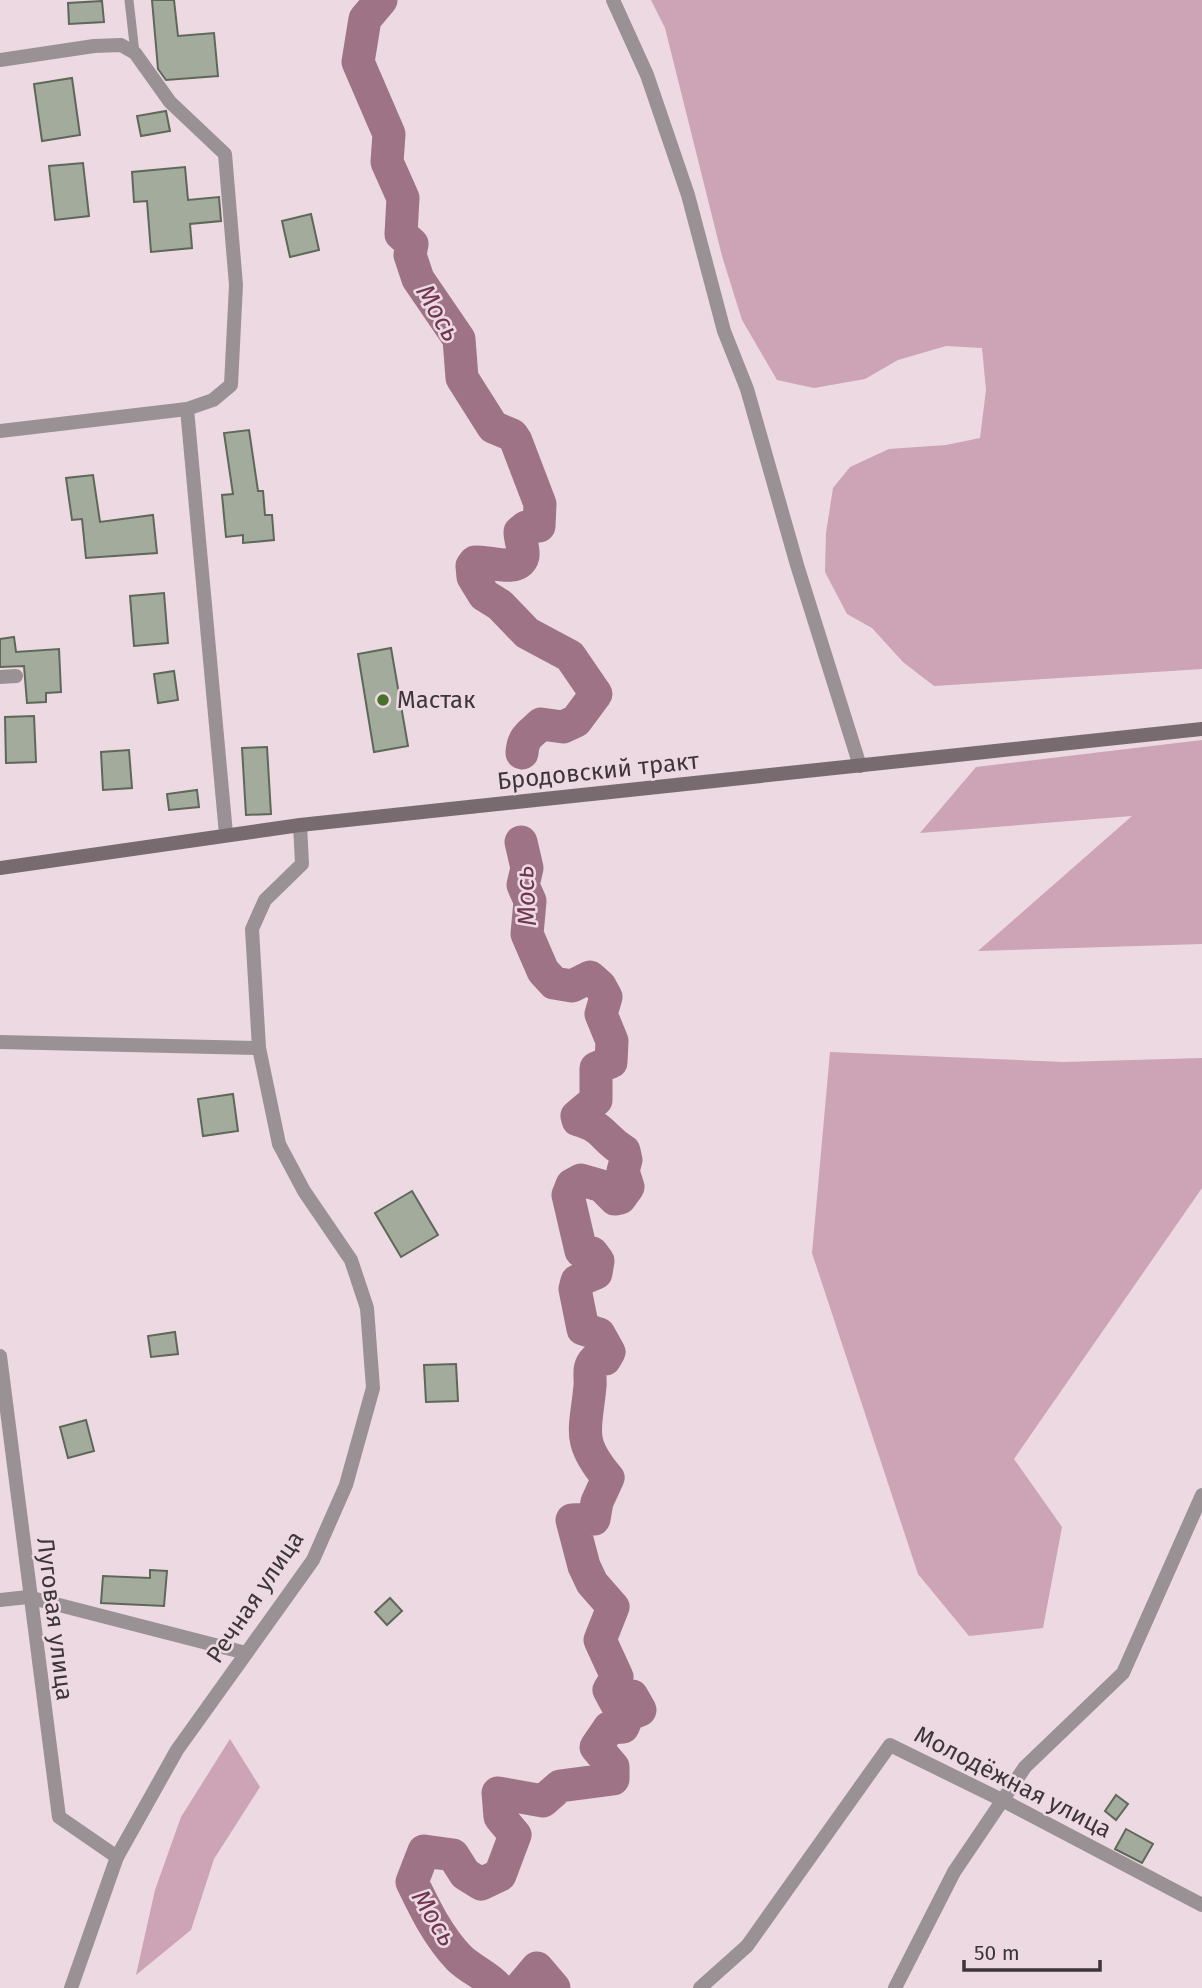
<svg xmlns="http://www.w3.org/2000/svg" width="1202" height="1988" viewBox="0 0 1202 1988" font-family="'Fira Sans',sans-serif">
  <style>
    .green { fill: #cca4b5 }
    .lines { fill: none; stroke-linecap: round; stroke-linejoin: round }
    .river { stroke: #9e7385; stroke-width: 33 }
    .building { fill: #a3ac9c; stroke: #5f6759; stroke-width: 2 }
    .service { stroke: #999194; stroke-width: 9 }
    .minor { stroke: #999194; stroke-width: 14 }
    .secondary { stroke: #776b70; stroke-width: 14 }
    .poi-dot { fill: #4b7029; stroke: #ecd9e1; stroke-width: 2.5 }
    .labels { text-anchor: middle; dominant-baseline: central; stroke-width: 5; stroke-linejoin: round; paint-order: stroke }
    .poi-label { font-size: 24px; fill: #3d3538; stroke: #ecd9e1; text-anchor: start }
    .street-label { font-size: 24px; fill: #3d3538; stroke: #ecd9e1 }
    .water-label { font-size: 26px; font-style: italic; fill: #6f3551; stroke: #ecd9e1 }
  </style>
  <rect width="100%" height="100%" fill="#ecd9e1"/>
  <g class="green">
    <path d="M651,0H1202V669L934,686L903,662L872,628L847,614L825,572L826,533L833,488L850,467L889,449L946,445L980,438L986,390L982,348L946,346L898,360L865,379L814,388L777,380L742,320L722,256L665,28Z"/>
    <path d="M1202,740V944L978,951L1132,816L920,833L976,767Z"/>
    <path d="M830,1052L1063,1062L1202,1058V1188L1014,1459L1062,1527L1043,1628L969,1636L918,1574L812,1253Z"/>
    <path d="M230,1739L260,1787L214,1859L191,1930L136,1975L155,1890L181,1817Z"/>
  </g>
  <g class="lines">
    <g class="river">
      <path d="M381,0L365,19L358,62L389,134L387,162L403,198L401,234L412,244L410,255L418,279L459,339L462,378L493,427L512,435L516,441L540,504L539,526L526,527L520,532C520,539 524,549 523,556C519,574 487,560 475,562L472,566L473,577L484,595L500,605L527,633L570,656L596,694L576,721L563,727L541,724C531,734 523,736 522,753"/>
      <path d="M498,1988C487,1975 471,1970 459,1958C438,1936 425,1909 412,1882L424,1851L453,1855L465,1874L481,1884L500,1875L515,1835L500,1817L498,1793L543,1801L560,1786L613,1779V1767L596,1747L609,1728L623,1727L628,1715L640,1710L632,1696L616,1703L609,1690L617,1677L600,1640L613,1607L592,1583L584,1566L572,1520L594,1519L597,1502L608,1478C576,1440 586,1430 590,1386C591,1376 587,1368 595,1360L605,1359L609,1352L599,1334L583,1329L575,1289L577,1281L596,1273L598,1261L592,1253L581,1251L568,1195L572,1185L581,1180L602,1186L615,1199L620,1198L628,1187L623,1171L626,1160L624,1151C602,1138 606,1128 578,1120L577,1116L596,1100V1068L611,1062L612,1041L601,1014L606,997L600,986L590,977L572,986L554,983L543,971L527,934L530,901L523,885L527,868L521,842"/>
      <path d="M520,1988L537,1968L554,1988"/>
    </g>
  </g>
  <g class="building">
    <path d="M152,0H174L178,36L214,33L218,76L166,80L158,69Z"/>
    <path d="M102,1L104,22L69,24L68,3Z"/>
    <path d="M72,78L80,135L42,141L34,84Z"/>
    <path d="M166,111L170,131L141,136L137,116Z"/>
    <path d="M83,163L89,216L55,220L49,166Z"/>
    <path d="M185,167L188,200L219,197L221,221L190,224L192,248L151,252L147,201L134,202L132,172Z"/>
    <path d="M311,214L319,250L290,257L282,221Z"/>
    <path d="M249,430L258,491H263L265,515H272L274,540L243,543V535L226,537L222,495L233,494L224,433Z"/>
    <path d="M93,475L100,522L153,515L157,553L86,558L82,519L72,520L66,478Z"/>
    <path d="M164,593L168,643L134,646L130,596Z"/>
    <path d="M14,637L16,652L59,649L61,692L46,693V702L27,703L24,666L0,667V639Z"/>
    <path d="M391,648L408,746L374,752L358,654Z"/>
    <path d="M174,671L178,700L158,703L154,674Z"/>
    <path d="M34,716L36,762L6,763L5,717Z"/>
    <path d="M267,747L271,814L246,815L242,748Z"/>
    <path d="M129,750L132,788L103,790L101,752Z"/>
    <path d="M197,790L199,807L169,810L167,794Z"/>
    <path d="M233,1094L238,1131L203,1136L198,1099Z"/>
    <path d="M412,1191L438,1235L401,1257L375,1213Z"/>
    <path d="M175,1332L178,1354L151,1357L148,1336Z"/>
    <path d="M456,1364L458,1401L426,1402L424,1365Z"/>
    <path d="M86,1420L94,1451L68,1458L60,1427Z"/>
    <path d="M150,1570L167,1571L164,1606L101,1603L103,1576L150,1578Z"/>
    <path d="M390,1598L402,1611L387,1625L375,1612Z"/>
    <path d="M1116,1795L1128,1804L1116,1820L1105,1811Z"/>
    <path d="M1126,1829L1153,1844L1142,1863L1115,1849Z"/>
  </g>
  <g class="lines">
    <path class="service" d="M129,0L135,53"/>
    <g class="minor">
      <path d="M613,0L647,75L688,195L724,331L747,389L797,565L860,766"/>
      <path d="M0,60L94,46L121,45L135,53L170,102L225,154L236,285L231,385L213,400L187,409L0,431"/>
      <path d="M187,409L226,834"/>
      <path d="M0,677L16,676"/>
      <path d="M0,1042L259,1048"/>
      <path d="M0,1356L59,1817L117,1857"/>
      <path d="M0,1600L28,1597L246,1653"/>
      <path d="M71,1988L117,1857L177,1750L313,1560L346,1485L373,1388L367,1308L351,1260L304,1191L279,1144L259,1048L252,929L265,900L302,864L300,825"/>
      <path d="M700,1988L747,1946L890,1745L1004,1801L1202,1905"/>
      <path d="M895,1988L954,1872L1025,1767L1123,1673L1202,1495"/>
    </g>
    <path class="secondary" d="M0,868L300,825L1202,729"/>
  </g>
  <circle class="poi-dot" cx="383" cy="700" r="7"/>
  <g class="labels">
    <g class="poi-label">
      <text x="397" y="700">Мастак</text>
    </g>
    <g class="street-label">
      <text transform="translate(598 771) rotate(-6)">Бродовский тракт</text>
      <text transform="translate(255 1597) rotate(-56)">Речная улица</text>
      <text transform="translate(55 1619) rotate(83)">Луговая улица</text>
      <text transform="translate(1013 1782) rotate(27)">Молодёжная улица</text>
    </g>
    <g class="water-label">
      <text transform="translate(438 313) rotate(60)">Мось</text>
      <text transform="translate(526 896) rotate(-93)">Мось</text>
      <text transform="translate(434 1918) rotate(59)">Мось</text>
    </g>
  </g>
  <path d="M964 1960v10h136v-10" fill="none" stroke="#3d3538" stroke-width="3.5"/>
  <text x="974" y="1960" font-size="21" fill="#3d3538" stroke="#ecd9e1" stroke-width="5" paint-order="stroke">50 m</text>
</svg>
